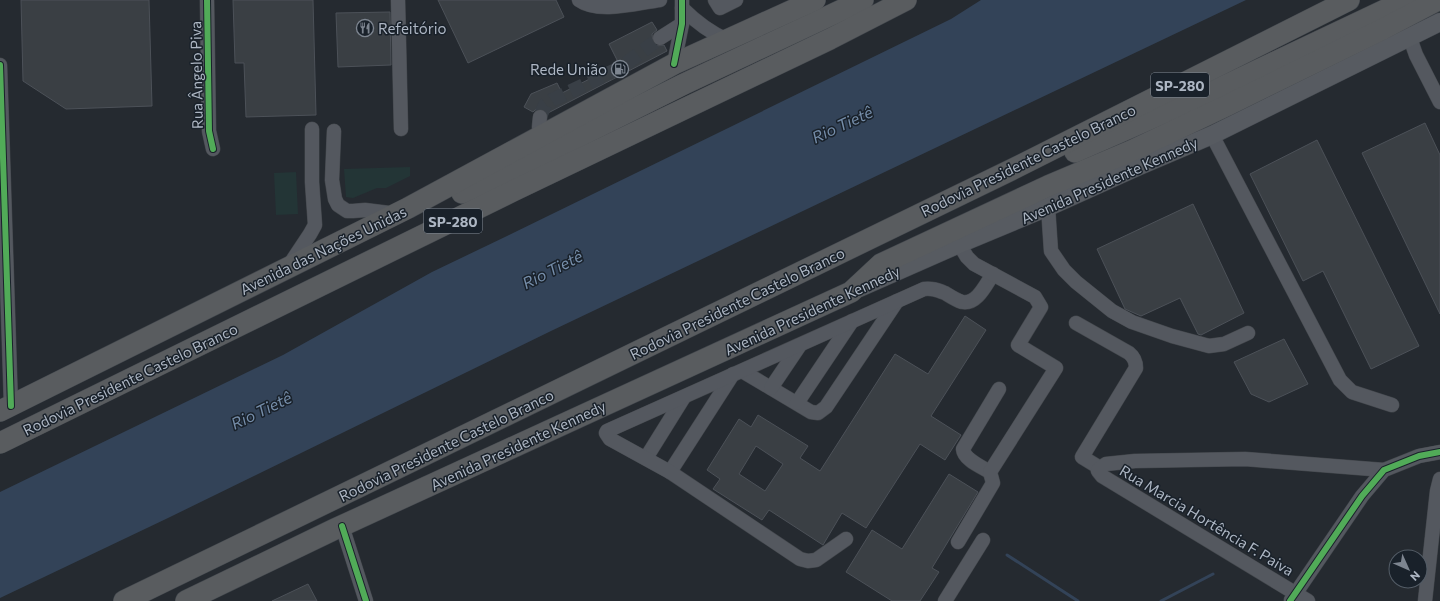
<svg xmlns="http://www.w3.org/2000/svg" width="1440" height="601" viewBox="0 0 1440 601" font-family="Commissioner,sans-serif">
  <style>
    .green { fill: #233536 }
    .water { fill: #334358 }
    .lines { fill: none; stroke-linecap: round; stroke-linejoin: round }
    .stream { stroke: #334358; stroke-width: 3 }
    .building { fill: #3a3f44; stroke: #4c5158; fill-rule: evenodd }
    .minor-tunnel { stroke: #393f46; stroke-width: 14; stroke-dasharray: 14 7; stroke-linecap: butt }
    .minor-casing { stroke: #42464b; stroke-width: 15 }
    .major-casing { stroke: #42474d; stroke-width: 19 }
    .highway-casing { stroke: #41464c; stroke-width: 22 }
    .minor { stroke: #54585f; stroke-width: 14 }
    .major { stroke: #575b61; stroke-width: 18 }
    .highway { stroke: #595c5f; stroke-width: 21 }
    .cycleway-casing { stroke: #19212a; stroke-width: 8 }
    .cycleway { stroke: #51ab58; stroke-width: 6 }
    .labels { text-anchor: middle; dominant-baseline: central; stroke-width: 3; stroke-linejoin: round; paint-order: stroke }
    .shield { fill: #19212a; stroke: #818995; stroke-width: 1 }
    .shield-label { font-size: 14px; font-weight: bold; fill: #adb6c3 }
    .poi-label { font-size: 15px; fill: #adb6c3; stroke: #19212a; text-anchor: start }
    .street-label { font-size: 15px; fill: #adb6c3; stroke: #19212a }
    .water-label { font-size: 16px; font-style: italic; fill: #768eaa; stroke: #19212a }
  </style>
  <rect width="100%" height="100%" fill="#252a30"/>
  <g class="green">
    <path d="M410,167V176L386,188H377L353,198L346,197L344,169Z"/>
    <path d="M296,172L298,214L276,215L274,173Z"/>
  </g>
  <path class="water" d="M981,0H1246L551,331L168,518L0,598V492L283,355L432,272L507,236L951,19Z"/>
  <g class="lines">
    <g class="stream">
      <path d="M1007,555L1078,601"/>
      <path d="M1161,601L1213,574"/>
    </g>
  </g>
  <g class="building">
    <path d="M21,0H149L152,106L66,109L23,81Z"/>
    <path d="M233,0H313L316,115L246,117L244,63H235Z"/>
    <path d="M438,0H556L564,17L468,63Z"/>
    <path d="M390,12L391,65L338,67L336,13Z"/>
    <path d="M652,22L657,30L652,34L653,42L656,46L664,45L667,51L548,113L545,110L540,109H536L533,112L524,107L531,94L557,83L562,93L619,64L609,44Z"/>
    <path d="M1425,123L1440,155V314L1362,153Z"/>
    <path d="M1317,140L1419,346L1371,369L1323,271L1303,281L1250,174Z"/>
    <path d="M1193,204L1244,313L1201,335L1198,334L1180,298L1141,316L1125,309L1097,249Z"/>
    <path d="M965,316L986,330L931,416L961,435L945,460L920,444L866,528L842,513L823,545L769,510L762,520L713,489L720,479L707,470L739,419L751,427L758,415L808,446L800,458L820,471L895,354L928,374ZM756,446L783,464L765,491L739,474Z"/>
    <path d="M1284,339L1308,384L1269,402L1251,394L1234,362Z"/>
    <path d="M949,474L978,492L932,568L939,572L920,601H892L846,572L872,530L902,549Z"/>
    <path d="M308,584L317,601H272Z"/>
  </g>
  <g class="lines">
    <path class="minor-tunnel" d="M540,117L545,105L552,100L620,68L660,38"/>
    <g class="minor-casing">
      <g id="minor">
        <path d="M207,0L209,131L213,149"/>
        <path d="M398,0L401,129"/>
        <path d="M579,0C598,14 637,3 660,0"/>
        <path d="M715,0L720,8L736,0"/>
        <path d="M682,8C696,22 709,32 727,40"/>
        <path d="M660,38L682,24"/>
        <path d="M1410,38L1416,55L1440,102"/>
        <path d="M674,64L682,24V0"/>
        <path d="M0,65L11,406"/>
        <path d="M540,117L539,127L542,136"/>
        <path d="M334,131L332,180L335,199L338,205L347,211H353L365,210L397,214"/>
        <path d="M1212,135L1340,380L1352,392L1392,405"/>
        <path d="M1048,207L1051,251L1064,270L1076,282L1112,311L1132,322L1172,336L1209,346L1224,344L1248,333"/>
        <path d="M288,267L310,234L315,225L312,182V129"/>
        <path d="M1076,323L1129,353C1134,357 1136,361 1136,368L1082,457L1100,468"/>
        <path d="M742,371L811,412L818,413L826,407L897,301"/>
        <path d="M771,388L800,345"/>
        <path d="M797,403L852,321"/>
        <path d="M646,458L684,397"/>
        <path d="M670,472L733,374"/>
        <path d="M990,472C982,467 964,460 963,449L999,389"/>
        <path d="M342,526L366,601"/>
        <path d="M846,539L816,560L808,561L800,559L670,472L610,439L606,433L607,431L924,289C932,288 937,290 945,293C950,296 956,300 962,302C977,305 986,284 993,274"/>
        <path d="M958,542L993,483L990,472L1056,368L1018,345L1041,307L1035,297L974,264L967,257L959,244"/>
        <path d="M1291,600L1362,496L1384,470L1419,456L1440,452"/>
        <path d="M945,601L983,540"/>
        <path d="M1308,601L1102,476L1098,471L1100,468L1106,464L1135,461L1245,459L1384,470"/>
        <path d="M1425,601L1437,491L1440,479"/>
      </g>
    </g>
    <g class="major-casing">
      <path id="major" d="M859,288L959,244L1048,207L1139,166L1212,135L1440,22"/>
    </g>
    <g class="highway-casing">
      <g id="highway">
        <path d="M1075,152L1218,89L1406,0"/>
        <path d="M462,193L514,169L684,84L863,0"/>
        <path d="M0,411L408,208L674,64L815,0"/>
        <path d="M0,443L513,191L830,39L906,0"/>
        <path d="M124,601L1011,170L1349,0"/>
        <path d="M186,601L335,529L851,292L881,264L1048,186L1131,151L1228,105L1383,29L1438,0"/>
      </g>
    </g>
    <use href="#minor" class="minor"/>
    <use href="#major" class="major"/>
    <use href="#highway" class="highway"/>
    <g class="cycleway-casing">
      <g id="cycleway">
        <path d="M207,0L209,131L213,149"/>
        <path d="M674,64L682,24V0"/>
        <path d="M0,65L11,406"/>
        <path d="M342,526L366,601"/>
        <path d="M1290,601L1362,496L1384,470L1419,456L1440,452"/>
      </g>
    </g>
    <use href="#cycleway" class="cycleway"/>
  </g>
  <defs>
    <g id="restaurant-ring" transform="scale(0.9)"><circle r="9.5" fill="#19212a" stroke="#7d8590" stroke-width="1.5"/><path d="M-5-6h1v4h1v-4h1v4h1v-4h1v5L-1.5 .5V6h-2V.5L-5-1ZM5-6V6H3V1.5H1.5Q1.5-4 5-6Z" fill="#7d8590"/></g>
    <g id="fuel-ring" transform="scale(0.9)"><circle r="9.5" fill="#19212a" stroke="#7d8590" stroke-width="1.5"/><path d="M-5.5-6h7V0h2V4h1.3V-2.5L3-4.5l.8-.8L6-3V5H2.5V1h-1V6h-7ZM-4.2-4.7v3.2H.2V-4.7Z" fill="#7d8590"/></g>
  </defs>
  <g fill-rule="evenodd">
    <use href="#restaurant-ring" x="365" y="28"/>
    <use href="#fuel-ring" x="620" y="69"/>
  </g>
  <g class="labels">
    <g class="shield">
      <rect x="1151" y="73" width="58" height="24" rx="3"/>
      <rect x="424" y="209" width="58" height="24" rx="3"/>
    </g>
    <g class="shield-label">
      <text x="1180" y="85">SP-280</text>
      <text x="453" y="221">SP-280</text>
    </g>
    <g class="poi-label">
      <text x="378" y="28">Refeitório</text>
      <text x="607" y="69" text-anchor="end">Rede União</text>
    </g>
    <g class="street-label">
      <text transform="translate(196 75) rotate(-91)">Rua Ângelo Piva</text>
      <text transform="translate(1028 160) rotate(-26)">Rodovia Presidente Castelo Branco</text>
      <text transform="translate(1109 180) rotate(-24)">Avenida Presidente Kennedy</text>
      <text transform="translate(323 250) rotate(-26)">Avenida das Nações Unidas</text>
      <text transform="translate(737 303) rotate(-26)">Rodovia Presidente Castelo Branco</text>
      <text transform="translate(812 310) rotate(-25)">Avenida Presidente Kennedy</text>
      <text transform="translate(130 379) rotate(-26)">Rodovia Presidente Castelo Branco</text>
      <text transform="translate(446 445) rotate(-26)">Rodovia Presidente Castelo Branco</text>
      <text transform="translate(518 445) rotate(-25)">Avenida Presidente Kennedy</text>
      <text transform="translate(1207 520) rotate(31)">Rua Marcia Hortência F. Paiva</text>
    </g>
    <g class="water-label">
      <text transform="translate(842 124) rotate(-25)">Rio Tietê</text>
      <text transform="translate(552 269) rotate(-27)">Rio Tietê</text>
      <text transform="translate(261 410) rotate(-26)">Rio Tietê</text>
    </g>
  </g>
  <g transform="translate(1408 569) rotate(135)"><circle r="19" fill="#19212a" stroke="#545d67"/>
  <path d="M0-3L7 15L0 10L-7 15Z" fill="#7d8590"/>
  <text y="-6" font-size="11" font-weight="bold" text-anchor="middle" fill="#adb6c3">N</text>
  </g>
</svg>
